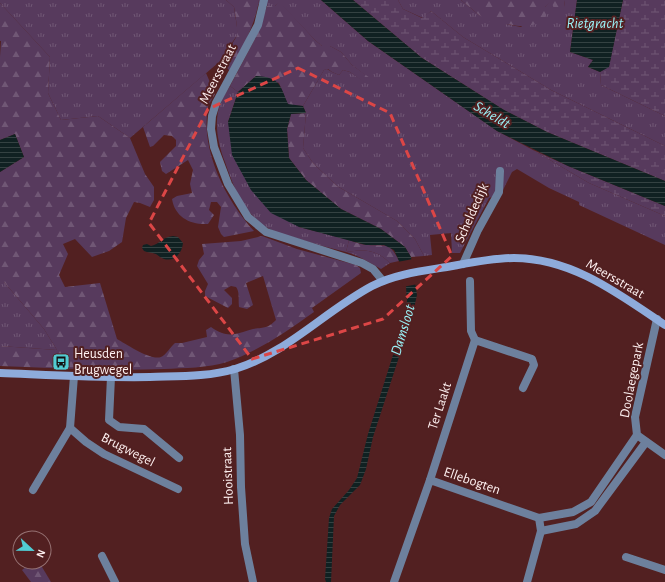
<svg xmlns="http://www.w3.org/2000/svg" width="665" height="582" viewBox="0 0 665 582" font-family="'Alegreya Sans',sans-serif">
  <style>
    .grass { fill: url(#grass-tufts) }
    .forest { fill: url(#forest-firs) }
    .wetland { fill: url(#wetland-marsh) }
    .water { fill: url(#water-rules) }
    .pier { fill: #522021 }
    .lines { fill: none; stroke-linecap: round; stroke-linejoin: round }
    .street { stroke: #6d809d; stroke-width: 8 }
    .secondary { stroke: #8eabdb; stroke-width: 8 }
    .marked { fill: none; stroke: #dc4646; stroke-width: 3; stroke-dasharray: 8 5; stroke-linejoin: round }
    .labels { text-anchor: middle; dominant-baseline: central; stroke-width: 4; stroke-linejoin: round; paint-order: stroke }
    .street-label { font-size: 14px; fill: #fef0f0; stroke: #522021 }
    .poi-label { font-size: 14px; fill: #fef0f0; stroke: #522021; text-anchor: start }
    .water-label { font-size: 15px; font-style: italic; fill: #9bf4f9; stroke: #522021 }
  </style>
  <defs>
    <pattern id="grass-tufts" width="24" height="20" patternUnits="userSpaceOnUse"><rect width="24" height="20" fill="#573a5d"/><path d="M3 7l-1-3M5 7V3M7 7l1-3M15 17l-1-3M17 17v-4M19 17l1-3" fill="none" stroke="#705775"/></pattern>
    <pattern id="forest-firs" width="22" height="20" patternUnits="userSpaceOnUse"><rect width="22" height="20" fill="#573a5d"/><path d="M5 1l3.5 6h-7zM16 11l3.5 6h-7z" fill="#705775"/></pattern>
    <pattern id="wetland-marsh" width="20" height="14" patternUnits="userSpaceOnUse"><rect width="20" height="14" fill="#573a5d"/><path d="M1 5h8M5 5V1M11 12h8M15 12V8" fill="none" stroke="#705775"/></pattern>
    <pattern id="water-rules" width="6" height="5" patternUnits="userSpaceOnUse"><rect width="6" height="5" fill="#102122"/><path d="M0 2.5h6" fill="none" stroke="#344242"/></pattern>
  </defs>
  <rect width="100%" height="100%" fill="#522021"/>
  <g class="grass">
    <path d="M0,0H226L234,7L238,34L229,47L225,57L130,138L98,116L61,120L48,93L50,57L0,3Z"/>
    <path d="M259,0H321L368,41L497,131L533,150L589,183L665,216V245L579,205V202L549,188L517,169L512,172L501,194L489,198L460,253H452L451,233L430,235L432,255L424,256L415,239L397,221L337,186L313,163L303,148L306,113L303,106L324,70L327,69L332,72L339,75L343,70L350,72L365,82L369,78L352,65L341,52L330,46H322L315,40L279,2L275,6H267L258,4Z"/>
    <path d="M398,0H461L479,15L506,24L521,27L545,7L551,0L565,7L564,0H577L570,52L593,60L588,67L600,72L601,85L665,116V146L551,90L463,37L431,11L423,18L403,9Z"/>
    <path d="M230,86L238,92L228,122L299,227L349,240L346,252C364,249 376,249 390,263L381,269C370,263 358,255 346,252C329,248 312,243 296,238C285,235 274,232 264,226C243,211 233,186 225,162C218,144 213,121 221,102C223,97 227,91 230,86Z"/>
    <path d="M0,282H4L44,329L57,350L0,346Z"/>
  </g>
  <g class="forest">
    <path d="M226,0H259C255,26 242,48 230,71C216,59 233,46 237,35C238,32 235,11 234,7Z"/>
    <path d="M461,0H564L565,7L562,12L555,11L551,1L545,7L547,14L543,21C528,28 522,27 506,24L504,30L479,15Z"/>
    <path d="M279,1L315,40L322,46H330L341,52L352,65L370,78L365,83L350,72L343,70L339,75L332,72L328,69L324,70L303,106L288,105L279,83L256,76L238,92L230,86L255,39L267,6H275Z"/>
    <path d="M0,3L50,57L48,93L61,120L98,116L130,138L145,174L154,187V200L150,207L140,203L134,202L126,218L122,242L109,251L92,257L75,239L63,244L68,254L59,275L65,287L100,283L117,339C126,344 151,361 161,357C166,355 171,346 175,343H182L207,337L206,330L211,327C228,339 235,334 253,329C265,327 267,329 276,320L263,276L246,283L253,305L247,309L239,307C238,300 240,292 236,287L231,286L224,290L232,298V304L228,308L205,296V291L208,284L197,266L199,260L204,254L202,244L241,241L262,236L297,249L356,265L360,268L361,273L312,308L314,312C287,331 259,351 227,362C208,368 184,368 164,369C109,371 55,368 0,366V346L57,350L44,329L4,282H0V172L24,157L15,134L0,140V57L1,41H0Z"/>
    <path d="M206,73L215,94C213,98 209,103 208,107C200,150 226,201 254,231L224,237L221,234L218,227L221,207L217,202H211L209,210L214,215L208,224C190,225 175,217 172,199L177,196L192,193L190,184L193,170L188,160L166,174L162,171L160,162L176,146V140L172,136L164,135L153,146L150,147L143,127Z"/>
    <path d="M306,113L303,148L313,163L337,186L397,221L415,239L424,256L411,257L405,247L381,229L341,209L306,180L289,158L287,129L291,114Z"/>
    <path d="M349,240C355,242 362,245 368,245C386,246 390,242 399,261L390,263C376,249 364,249 346,252Z"/>
    <path d="M33,562H39L51,582H31L22,570Z"/>
  </g>
  <g class="wetland">
    <path d="M353,0H398L403,9L422,18L431,11L463,37L551,90L665,146V181L547,132L504,110L422,58Z"/>
    <path d="M623,0H665V116L601,85L600,72L609,66Z"/>
    <path d="M533,150L568,166L665,206V216L589,183Z"/>
  </g>
  <g class="water">
    <path d="M321,0H353L422,58L504,110L547,132L665,181V206L568,166L497,131L368,41Z"/>
    <path d="M577,0H623L609,67L600,72L588,67L593,60L570,52Z"/>
    <path d="M256,76C280,77 280,85 288,104L303,106L306,113L291,114L287,129L289,158L306,180L341,209L381,229L405,247L411,257L417,295L412,317L373,437L366,469L360,485L340,505L334,516L331,582H326L325,579L329,518L332,509L349,490L357,478L368,434L405,317L407,301L406,287L399,261L394,250L384,245H366L299,227L271,213L251,190L232,155L228,122L238,92Z"/>
    <path d="M15,134L24,157L0,172V140Z"/>
    <path d="M173,236L178,237L183,243C182,253 175,262 164,259C161,258 159,256 156,254C151,252 148,253 144,251L142,248L143,245L147,244L151,246C160,244 162,237 173,236Z"/>
  </g>
  <path class="pier" d="M413,259L418,284L403,287L397,262Z"/>
  <g class="lines">
    <g class="street">
      <path d="M264,0L258,25L216,103L212,116L211,129L214,147L228,184L248,217L266,232L362,263L373,269L383,281"/>
      <path d="M463,264L478,230L499,192L500,171"/>
      <path d="M470,281L471,331L475,340"/>
      <path d="M657,319L635,417L637,435L665,455"/>
      <path d="M234,369L240,435L241,487L245,544L253,582"/>
      <path d="M111,377L109,420L119,427L144,429L179,458"/>
      <path d="M70,428L74,376"/>
      <path d="M430,480L475,340L532,359L534,365L523,388"/>
      <path d="M33,490L70,428L86,442L104,454L178,489"/>
      <path d="M541,531L576,524L595,511L646,442"/>
      <path d="M102,556L115,582"/>
      <path d="M626,557L665,570"/>
      <path d="M394,582L430,480L539,518L573,512L591,502L637,435"/>
      <path d="M527,582L541,531L539,518"/>
    </g>
    <path class="secondary" d="M0,373C50,375 100,378 150,377C177,376 208,377 235,369C287,353 325,311 372,286C395,274 422,271 447,267C469,263 492,258 514,258C572,258 619,294 665,325"/>
  </g>
  <path class="marked" d="M298,68L390,113L452,256L383,319L252,359L149,223L208,109Z"/>
  <defs>
    <g id="bus-square" transform="scale(0.9)"><rect x="-9" y="-9" width="18" height="18" rx="4" fill="#51ccd3" stroke="#522021"/><path d="M-5-6H5V4H4V6H2V4H-2V6H-4V4H-5ZM-3.5-4V0h7V-4ZM-3.5 1.2v1.5H-2V1.2ZM2 1.2v1.5H3.5V1.2Z" fill="#111"/></g>
  </defs>
  <g fill-rule="evenodd">
    <use href="#bus-square" x="61" y="362"/>
  </g>
  <g class="labels">
    <g class="street-label">
      <text transform="translate(218 74) rotate(-63)">Meersstraat</text>
      <text transform="translate(472 213) rotate(-66)">Scheldedijk</text>
      <text transform="translate(615 279) rotate(30)">Meersstraat</text>
      <text transform="translate(632 380) rotate(-79)">Doolaegepark</text>
      <text transform="translate(440 406) rotate(-72)">Ter Laakt</text>
      <text transform="translate(128 450) rotate(27)">Brugwegel</text>
      <text transform="translate(228 476) rotate(-92)">Hooistraat</text>
      <text transform="translate(472 481) rotate(19)">Ellebogten</text>
    </g>
    <g class="poi-label">
      <text x="74" y="354">Heusden<tspan x="74" dy="16">Brugwegel</tspan></text>
    </g>
    <g class="water-label">
      <text x="595" y="23">Rietgracht</text>
      <text transform="translate(492 115) rotate(31)">Scheldt</text>
      <text transform="translate(403 330) rotate(-73)">Damsloot</text>
    </g>
  </g>
  <g transform="translate(32 550) rotate(112)"><circle r="19" fill="#522021" stroke="#977374"/>
  <path d="M0-3L7 15L0 10L-7 15Z" fill="#51ccd3"/>
  <text y="-6" font-size="11" font-weight="bold" text-anchor="middle" fill="#fef0f0">N</text>
  </g>
</svg>
